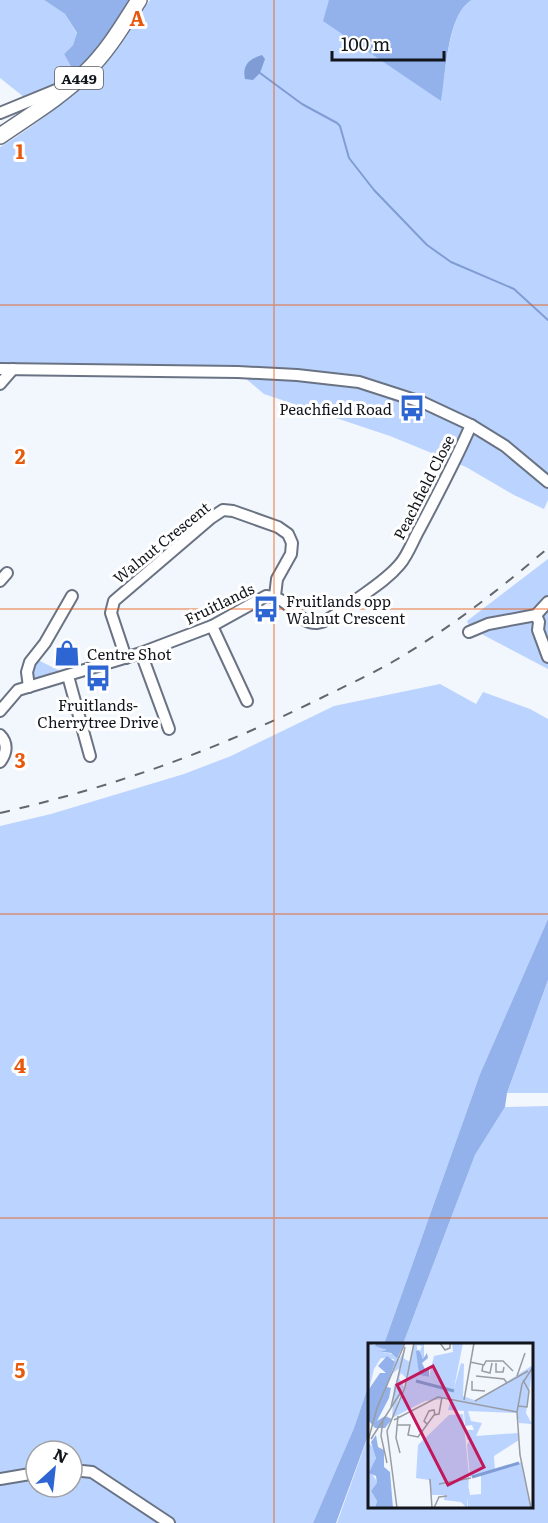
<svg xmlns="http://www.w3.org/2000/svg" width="548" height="1523" viewBox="0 0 548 1523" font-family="Literata,serif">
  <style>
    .green { fill: #bbd3ff; fill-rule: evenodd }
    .forest { fill: #93b2eb }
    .water { fill: #7f9dd4 }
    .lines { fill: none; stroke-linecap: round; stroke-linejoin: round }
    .stream { stroke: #7f9dd4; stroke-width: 2 }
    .minor-casing { stroke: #6a7383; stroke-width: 14 }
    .highway-casing { stroke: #6a7383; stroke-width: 18 }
    .minor { stroke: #fff; stroke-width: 10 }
    .highway { stroke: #fff; stroke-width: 15 }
    .rail { stroke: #63676d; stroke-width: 2; stroke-dasharray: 10 10; stroke-linecap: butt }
    .grid { fill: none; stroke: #e8590c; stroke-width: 1.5; stroke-opacity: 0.55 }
    .labels { text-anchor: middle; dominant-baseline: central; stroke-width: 6; stroke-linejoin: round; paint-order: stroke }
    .shield { fill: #fff; stroke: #595b5f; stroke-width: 1.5 }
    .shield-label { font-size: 14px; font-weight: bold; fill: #12151b }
    .poi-label { font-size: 15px; fill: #12151b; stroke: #fff; text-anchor: start }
    .street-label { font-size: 15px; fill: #12151b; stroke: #fff }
    .inset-river { fill: none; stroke: #7f9dd4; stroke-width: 3 }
    .inset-road { fill: none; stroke: #989ca3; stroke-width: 1.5 }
    .view { fill: #c2185b; fill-opacity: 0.15; stroke: #c2185b; stroke-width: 3 }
    .inset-edge { fill: none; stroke: #12151b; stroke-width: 3 }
    .grid-label { font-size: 20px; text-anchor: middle; font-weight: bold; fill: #e8590c; stroke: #fff; stroke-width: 6; stroke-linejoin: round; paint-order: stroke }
  </style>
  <rect width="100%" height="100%" fill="#f2f6fd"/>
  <g class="green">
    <path d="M0,0H44L65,14L77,34L73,45L64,54L74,72L69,80L24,97L0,78Z"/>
    <path d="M150,0H329L369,51L440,100C447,75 447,13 472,0H548V500L544,509L514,495L466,467L390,436L264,394L238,372L0,369V147C41,122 78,93 111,57C126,40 137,19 150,0Z"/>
    <path d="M548,559V669L470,628L467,621Z"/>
    <path d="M36,661H40L60,671L52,672L48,678L36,680L32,678L30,669Z"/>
    <path d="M440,684L476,704L483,692L530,709L548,719V919L480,1074L384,1344H370L369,1384L354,1428L313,1523H0V826L51,814L184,774L231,756L334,706ZM36,1451H72V1487H36Z"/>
    <path d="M548,980V1093H507Z"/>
    <path d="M548,1106V1523H337L369,1434L370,1506H532V1344H403L475,1155L505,1107Z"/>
  </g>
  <g class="forest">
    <path d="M44,0H133L107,40L74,72L64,54L73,45L77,33L65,14Z"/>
    <path d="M329,0H472C447,13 446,75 441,101L323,21Z"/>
    <path d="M548,919V980L507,1093L505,1107L475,1155L403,1344H384L480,1074Z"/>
    <path d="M369,1384V1433L336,1523H313L354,1428Z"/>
  </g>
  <path class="water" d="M262,55L265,59L260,73L253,80L245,79C242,65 249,59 262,55Z"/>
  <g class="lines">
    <path class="stream" d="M260,73L302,104L337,123L340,126L349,158L374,190L427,245L451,262L514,289L548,320"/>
    <g class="minor-casing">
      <g id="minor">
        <path d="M0,113L66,86"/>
        <path d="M0,369L238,372L297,375L359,382L424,403L471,425L505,446L548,482"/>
        <path d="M0,384L13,369"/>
        <path d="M0,581L7,573"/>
        <path d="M536,615L539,622L538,630L548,657"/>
        <path d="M212,626L247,701"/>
        <path d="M469,632L488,624L536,615L548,602"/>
        <path d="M141,653L169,729"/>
        <path d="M126,658L111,613L114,601L211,518L223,510L233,511L278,527L288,534L292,543L291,554L277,579L275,596"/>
        <path d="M68,676L90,756"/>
        <path d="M29,687L27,672L30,662L45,643L72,596"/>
        <path d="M0,711L18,690L141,653L212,626L266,596C292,597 296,624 317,623C328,622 340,611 349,605C366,592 386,581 400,564C408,555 413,540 420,528C438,494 456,460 471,425"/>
        <path d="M0,735C8,743 7,753 0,762"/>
        <path d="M72,1470L92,1472L169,1523"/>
        <path d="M0,1479L36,1473"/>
      </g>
    </g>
    <g class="highway-casing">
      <path id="highway" d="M0,136C29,116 61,97 86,72C108,51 123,25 139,0"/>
    </g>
    <use href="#minor" class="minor"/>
    <use href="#highway" class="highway"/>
    <path class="rail" d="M0,813C116,786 214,751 321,698C345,686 370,675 394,661C449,629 500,589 548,548"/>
  </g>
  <path class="grid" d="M274,0V1523M0,305H548M0,609H548M0,914H548M0,1218H548"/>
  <defs>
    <g id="bus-bare" transform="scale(2.07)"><path d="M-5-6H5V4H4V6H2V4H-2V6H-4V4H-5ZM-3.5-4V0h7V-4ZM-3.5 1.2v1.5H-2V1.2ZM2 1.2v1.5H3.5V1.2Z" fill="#2d65d3" stroke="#fff" stroke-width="2.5" paint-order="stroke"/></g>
    <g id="shop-bare" transform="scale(2.07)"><path d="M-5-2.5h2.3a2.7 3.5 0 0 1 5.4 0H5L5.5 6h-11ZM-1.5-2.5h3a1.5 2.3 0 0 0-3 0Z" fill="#2d65d3" stroke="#fff" stroke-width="2.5" paint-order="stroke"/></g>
  </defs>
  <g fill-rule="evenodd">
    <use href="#bus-bare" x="412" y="408"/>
    <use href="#bus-bare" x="266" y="609"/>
    <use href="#shop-bare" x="67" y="653"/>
    <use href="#bus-bare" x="98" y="678"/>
  </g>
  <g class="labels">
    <rect class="shield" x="55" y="67" width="48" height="22" rx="4.5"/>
    <g class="shield-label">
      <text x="79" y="78">A449</text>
    </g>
    <g class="poi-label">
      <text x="392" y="408" text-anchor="end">Peachfield Road</text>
      <text x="286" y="600">Fruitlands opp<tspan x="286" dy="17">Walnut Crescent</tspan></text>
      <text x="87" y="653">Centre Shot</text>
      <text x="98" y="704" text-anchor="middle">Fruitlands-<tspan x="98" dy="17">Cherrytree Drive</tspan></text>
    </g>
    <g class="street-label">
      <text transform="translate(423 487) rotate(-63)">Peachfield Close</text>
      <text transform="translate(161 542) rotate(-39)">Walnut Crescent</text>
      <text transform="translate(219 603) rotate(-26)">Fruitlands</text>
    </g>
  </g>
  <g transform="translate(368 1343)">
    <rect width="165" height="165" fill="#f2f6fd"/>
    <path d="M0,0L19,6L10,8L32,13L30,19L37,6L35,15L42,19L38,35L33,30L31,35L36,44L30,57L29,64L38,42L46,0H56V16L51,10L54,3L49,2L50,26L51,32L61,34L66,13L85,9L84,0H95L84,55L57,58L24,75L26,41L27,43L33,24L25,30L26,16L13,15L6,26L0,51ZM93,20L96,21L95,53L109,58L165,22L158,70L164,81L151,80L149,70L100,68L103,78L114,80L108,93L150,90L151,97L126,113L127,128L153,119L163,165H100L99,136L102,152L113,151V133L102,134L99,102L103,95L99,97L98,87H106L104,82L97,83L96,68L80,67ZM95,71L101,133L99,165L93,159L76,157V152H64L61,137L48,135L50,102L81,72ZM0,99L9,109L4,131L10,140L3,148L9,158L7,165H0Z" fill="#bbd3ff"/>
    <path d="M8,0H37L29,15L23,10L9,8L19,7L7,3ZM51,7L55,16L59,10L60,15L54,20L57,26L61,24V34L51,32L48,8ZM19,13L27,19L19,44L23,45L21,55L9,78L17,73L24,76L17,85H7L0,77L1,46L12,30H18L10,23ZM8,92L10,104L16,107V124L22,129L25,165H7L9,158L3,148L9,140L8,133L1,130L8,115L3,99Z" fill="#93b2eb"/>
    <path class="inset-river" d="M48,38L86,48M104,134L151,120"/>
    <path class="inset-road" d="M72,0L77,7L82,5V0M102,19L116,22L118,18H135L145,28M128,20V29H135L136,24M115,22L114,28L122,30L124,20M108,33L136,36L139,40M149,33L157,10M104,38V47L117,48M96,57L106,0M107,58L160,28M150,63L159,64L161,48L155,37M23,64L37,4M30,73L28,95L32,110M15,77L13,93L19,120M26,77L70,54L149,69M59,81L56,78L61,68L66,67L67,72M29,82H42L40,92L50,94L66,72L71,71L74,54M3,96L33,49M0,98L9,65L37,0M62,136L64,165M71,141L103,135M29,165L19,88L37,44L46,0M66,165L71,154L79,153M163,165L152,112L149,69L154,41L165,24"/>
    <path class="view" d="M65,23L116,124L80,142L29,42Z"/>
    <rect width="165" height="165" class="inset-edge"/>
  </g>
  <g class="grid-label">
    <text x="137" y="26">A</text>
    <text x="20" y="159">1</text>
    <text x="20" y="464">2</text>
    <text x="20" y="768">3</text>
    <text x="20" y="1073">4</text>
    <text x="20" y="1378">5</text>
  </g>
  <g transform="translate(54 1469) rotate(27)"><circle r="28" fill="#ffffff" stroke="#a0a1a4" stroke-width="1.5"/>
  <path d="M0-4.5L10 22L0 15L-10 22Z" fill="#2d65d3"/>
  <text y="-9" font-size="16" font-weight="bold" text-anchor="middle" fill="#12151b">N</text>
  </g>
  <path d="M332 51v9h112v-9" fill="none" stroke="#12151b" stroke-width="3"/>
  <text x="341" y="51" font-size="18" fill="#12151b" stroke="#ffffff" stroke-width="4.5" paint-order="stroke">100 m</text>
</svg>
